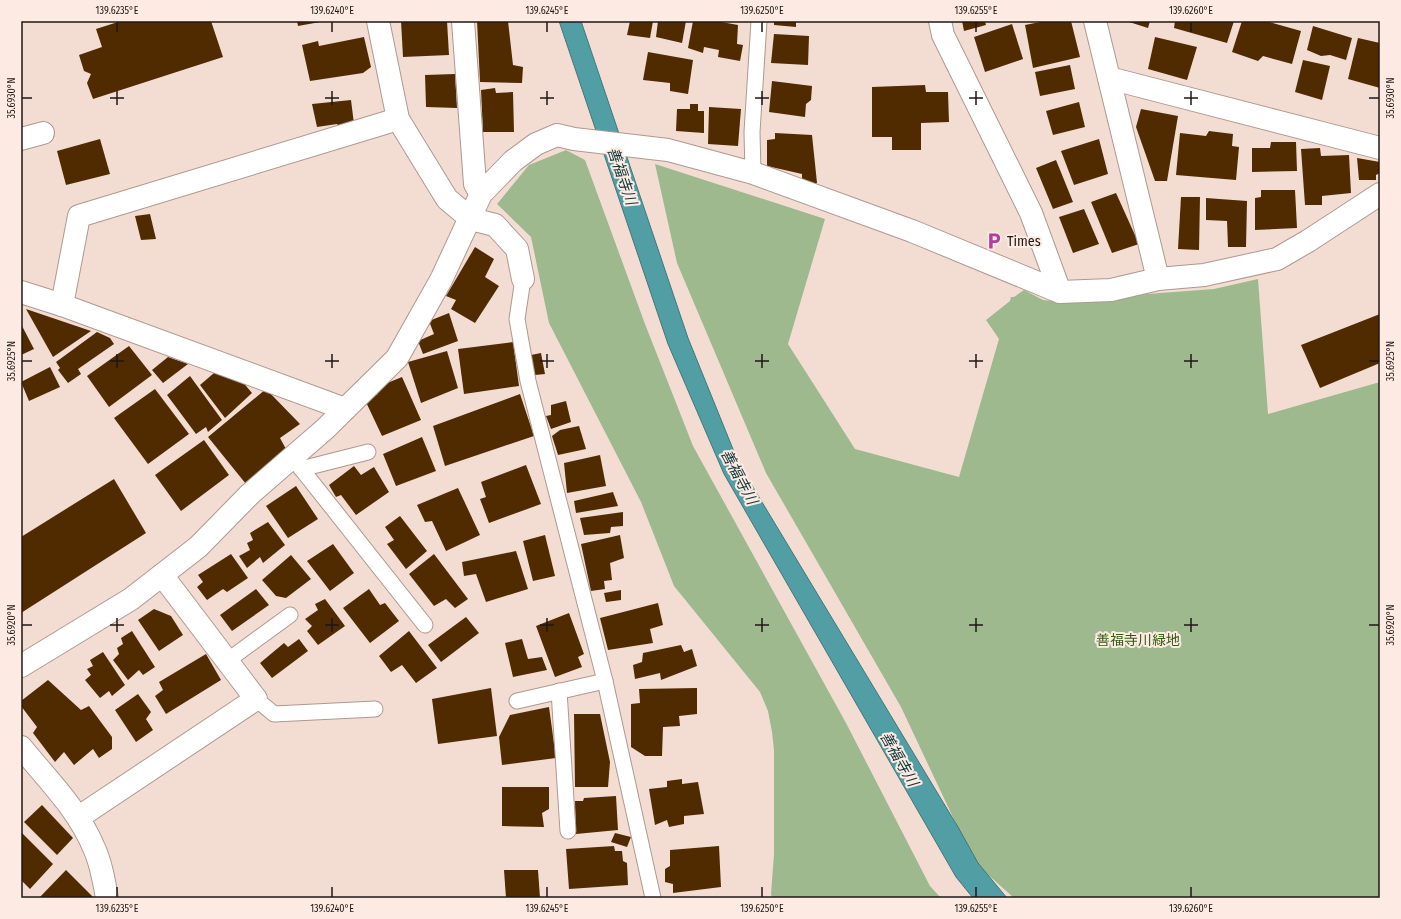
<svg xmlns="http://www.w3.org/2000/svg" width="1401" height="919" viewBox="0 0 1401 919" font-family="'Fira Sans Condensed','Noto Sans JP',sans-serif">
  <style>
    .green { fill: #9eb98e }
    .water { fill: #519fa5; stroke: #42767a }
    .building { fill: #502b00 }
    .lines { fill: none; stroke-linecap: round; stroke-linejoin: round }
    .lane-casing { stroke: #ad9990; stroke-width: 17 }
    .street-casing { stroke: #ad9990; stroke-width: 24 }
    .lane { stroke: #fff; stroke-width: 15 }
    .street { stroke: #fff; stroke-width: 22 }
    .ticks { fill: none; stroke: #1f1714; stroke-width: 1.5 }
    .labels { text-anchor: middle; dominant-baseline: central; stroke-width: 4; stroke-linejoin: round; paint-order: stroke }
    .poi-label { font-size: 14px; fill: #1f1714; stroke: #fdebe3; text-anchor: start }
    .park-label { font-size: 14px; fill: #335913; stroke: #fdebe3 }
    .water-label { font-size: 15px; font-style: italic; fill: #103639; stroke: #fdebe3 }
    .neatline { fill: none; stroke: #1f1714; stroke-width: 1.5 }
    .ticks-label { font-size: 10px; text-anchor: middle; fill: #1f1714 }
  </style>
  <rect width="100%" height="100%" fill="#f3ddd3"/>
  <g class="green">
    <path d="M566,150L585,160L645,324L693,446L846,723L930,886L941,898H772L771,894L774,854V750L772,732L768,711L760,692L674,586L641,502L549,323L531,237L497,204L529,165Z"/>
    <path d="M655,164L825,219L788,344L855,449L959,477L999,339L986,320L1010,301L1011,297H1014L1024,290L1043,300L1053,301L1214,289L1258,279L1268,414L1380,382V898H1014L974,862L901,707L766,473L677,263Z"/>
  </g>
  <path class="water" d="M559,21H581L688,338L739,464L958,827L978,863L1007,898H973L956,877L724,474L668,344Z"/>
  <g class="building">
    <path d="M121,21H211L223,57L93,99L87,83L91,74L84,71L79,55L102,47L96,29Z"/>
    <path d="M297,21H320V22L298,26Z"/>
    <path d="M401,21H447L449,55L403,57Z"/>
    <path d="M477,21H508L513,65L523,67L522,83L480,82Z"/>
    <path d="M630,21H653L650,38L627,35Z"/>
    <path d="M658,21H686L682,43L656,37Z"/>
    <path d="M693,21H716L738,25L737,44L743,45L740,61L718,57L719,50L704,47L703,53L688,48Z"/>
    <path d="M774,21H796V27L774,25Z"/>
    <path d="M962,21H985L986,25L964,31Z"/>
    <path d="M1045,21H1071L1080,57L1033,68L1025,25Z"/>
    <path d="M1126,21H1150L1148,28Z"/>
    <path d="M1175,21H1234L1227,43L1174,28Z"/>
    <path d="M1242,21H1266L1301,31L1292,64L1263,56L1258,61L1232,52Z"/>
    <path d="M1012,24L1023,59L985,72L974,37Z"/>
    <path d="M1313,26L1352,38L1346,60L1330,55L1321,56L1307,50Z"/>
    <path d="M774,34L809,36L808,65L771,63Z"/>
    <path d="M364,37L371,67L363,73L310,81L302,45L318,41L319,46Z"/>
    <path d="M1155,37L1197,47L1187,80L1148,69Z"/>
    <path d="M1358,38L1380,43V88L1348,79Z"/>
    <path d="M648,52L693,60L688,94L670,91V83L643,80Z"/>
    <path d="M1303,60L1330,66L1322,100L1295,92Z"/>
    <path d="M1070,65L1075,89L1040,96L1035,72Z"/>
    <path d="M455,74L457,108L426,107L425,75Z"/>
    <path d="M772,81L812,86L811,100L806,104L805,117L769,112Z"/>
    <path d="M925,85L926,92H948L949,122L921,123V150H892V137H872V87Z"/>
    <path d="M495,88L496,93L513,92L514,132H483L481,90Z"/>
    <path d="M351,100L354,124L341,129L337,124L317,127L312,104Z"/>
    <path d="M1079,102L1085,127L1053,135L1046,111Z"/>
    <path d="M690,104H698V111H704V133L676,131L677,109H690Z"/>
    <path d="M709,107L741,109L738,146L708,144Z"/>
    <path d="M1141,109L1178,116L1167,181H1155L1136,127Z"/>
    <path d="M1209,131L1233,134L1232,146L1239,147L1236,180L1176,175L1180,133L1206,136Z"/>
    <path d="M775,133L812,135L817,183L812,186L802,184V174L767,166V140L775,139Z"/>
    <path d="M100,139L110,174L66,185L57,151Z"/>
    <path d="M1099,139L1108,174L1074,185L1061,151Z"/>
    <path d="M1271,142H1296L1297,171L1252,172V148H1270Z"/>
    <path d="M1320,148L1321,156L1349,155L1351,193L1322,196V205H1305L1301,149Z"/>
    <path d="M1357,158L1380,162V173L1376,175V180H1359Z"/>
    <path d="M1056,160L1073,202L1053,209L1036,168Z"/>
    <path d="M1261,190H1295L1297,228L1255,230V198L1261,197Z"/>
    <path d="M1116,193L1139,244L1112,253L1091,202Z"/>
    <path d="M1181,197H1200L1199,250L1178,249Z"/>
    <path d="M1206,198L1247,201L1246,247H1228L1227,221L1206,220Z"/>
    <path d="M1084,209L1099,244L1073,253L1059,217Z"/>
    <path d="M150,214L156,239L141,240L135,216Z"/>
    <path d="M475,247L494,259L485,277L499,286L475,323L451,309L456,300L446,296Z"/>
    <path d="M26,309L91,331L53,357Z"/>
    <path d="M449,313L458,341L423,354L418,341L434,334L429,321Z"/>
    <path d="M1380,314V363L1320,388L1301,345Z"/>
    <path d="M21,324L34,349L21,355Z"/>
    <path d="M97,332L110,338L114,344L78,369L81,374L68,383L58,370L60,368L56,362Z"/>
    <path d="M513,342L519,386L464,394L458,349Z"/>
    <path d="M129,346L152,375L109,407L87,376Z"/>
    <path d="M447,351L458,388L421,403L408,362Z"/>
    <path d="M541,353L545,374L535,375L531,355Z"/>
    <path d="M168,357L188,364L163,383L152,370Z"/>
    <path d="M50,367L60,387L29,401L21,382Z"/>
    <path d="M214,373L241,380L252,393L225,418L200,385Z"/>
    <path d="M190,376L222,420L208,432L206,427L196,434L167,395Z"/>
    <path d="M402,377L421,420L382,436L365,400L378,394L375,388Z"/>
    <path d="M155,389L189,434L148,464L114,418Z"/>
    <path d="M266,389L300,424L280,438L286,449L246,484L208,437Z"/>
    <path d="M520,394L534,436L445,466L433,426Z"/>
    <path d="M566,401L571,422L551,429L546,416L551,415V405Z"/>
    <path d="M579,426L586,449L558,455L552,436L560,430Z"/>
    <path d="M422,437L436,471L396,486L383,454Z"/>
    <path d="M204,440L229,475L181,511L155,475Z"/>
    <path d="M600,455L606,486L567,493L564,463Z"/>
    <path d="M526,465L541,504L489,523L480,499L486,497L481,482Z"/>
    <path d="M354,466L361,475L374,467L389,492L356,515L341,495L336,497L329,485Z"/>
    <path d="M114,479L146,533L21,613V537Z"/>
    <path d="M296,486L318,519L288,538L266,506Z"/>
    <path d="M458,488L480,535L446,551L432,521L425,522L417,505Z"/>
    <path d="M613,492L618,506L576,513L574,501Z"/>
    <path d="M623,512V526L611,527L610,533L584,535L580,518Z"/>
    <path d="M400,516L427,551L406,569L387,544L394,540L385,527Z"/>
    <path d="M268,522L285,545L263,563L260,557L247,568L239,556L250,550L247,543L253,540L250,533Z"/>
    <path d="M545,535L555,576L533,581L523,541Z"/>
    <path d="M620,535L624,558L610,563L612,580L604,581L605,589L591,591L581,544Z"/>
    <path d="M333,544L354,573L330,591L307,561Z"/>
    <path d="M516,551L528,589L486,602L476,574L464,576L462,562Z"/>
    <path d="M231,554L248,578L227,592L223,589L207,600L197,587L203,582L198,575Z"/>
    <path d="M434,554L468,599L455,608L446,599L434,606L409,574Z"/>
    <path d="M291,555L311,579L286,598L276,596L262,580Z"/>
    <path d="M256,589L269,605L232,631L220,615Z"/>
    <path d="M369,589L380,605L385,603L399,621L370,643L343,608Z"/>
    <path d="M621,590V600L606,602L604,593Z"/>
    <path d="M325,599L345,626L318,645L307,631L312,626L305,619L318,610L315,604Z"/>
    <path d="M658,603L663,625L650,629L653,643L608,650L600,618Z"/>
    <path d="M154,609L171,616L183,635L159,651L138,620Z"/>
    <path d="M569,613L584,654L578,657L582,667L555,677L536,626Z"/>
    <path d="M466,617L479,633L441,662L428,645Z"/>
    <path d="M132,631L155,667L143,675L139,670L128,680L113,660L119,654L117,648L123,644L121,638Z"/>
    <path d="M409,631L437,668L416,683L402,665L391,672L379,656Z"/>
    <path d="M299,639L308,651L272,678L260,663L284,643L288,647Z"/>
    <path d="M522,639L528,659L542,657L547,670L513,677L505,643Z"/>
    <path d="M681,645L684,652L692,649L697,666L661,680L660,673L635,679L633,665L642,662L643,653Z"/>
    <path d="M103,652L125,685L112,696L109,691L100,698L85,680L91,675L87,669L93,666L90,660Z"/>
    <path d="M206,654L221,680L166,714L155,696L163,690L159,682Z"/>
    <path d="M48,680L81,710L89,706L112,737V749L99,758L93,749L74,765L64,752L55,762L33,733L37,727L21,706V701Z"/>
    <path d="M491,688L497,736L438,744L432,699Z"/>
    <path d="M697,688V714L679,716L680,726L663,727L662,756H645L631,747V704L640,703L639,689Z"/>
    <path d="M138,694L151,712L146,719L153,730L136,742L115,710Z"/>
    <path d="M549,707L556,758L502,765L499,737L510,715Z"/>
    <path d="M574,714H600L610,762L608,787H575Z"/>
    <path d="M682,779V784L698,782L704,814L684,816V824L669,827L667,820L655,825L649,789L667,787V781Z"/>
    <path d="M502,787H549V809L542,813L544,827L502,826Z"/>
    <path d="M616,796L618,830L576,834L575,801H583L584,798Z"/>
    <path d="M42,805L73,838L57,855L24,822Z"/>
    <path d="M21,832L53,864L30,889L22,881L21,882Z"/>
    <path d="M615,833L631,837L627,847L611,842Z"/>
    <path d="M614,846L615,851H622L623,861L627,863L628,885L569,889L566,849Z"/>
    <path d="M719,846L721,887L673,893V884L665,882V869L670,866V850Z"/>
    <path d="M66,870L94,898H39Z"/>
    <path d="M504,870H538L540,898H506Z"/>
  </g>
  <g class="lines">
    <g class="lane-casing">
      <g id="lane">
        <path d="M753,173L752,132L759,21"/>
        <path d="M523,279L517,319L528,381L605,681L653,898"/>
        <path d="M292,457L425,625"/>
        <path d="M301,469L368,452"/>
        <path d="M227,661L290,615"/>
        <path d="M559,691L568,831"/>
        <path d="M256,699L274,714L375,709"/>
        <path d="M517,701L605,681"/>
      </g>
    </g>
    <g class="street-casing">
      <g id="street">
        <path d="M378,21L398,119L447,199L471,219L495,225L517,249L523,279"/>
        <path d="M463,21L475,184L481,194"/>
        <path d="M940,21L943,35L1031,213L1060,292"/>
        <path d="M1095,21L1158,279"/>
        <path d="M1109,78L1380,148"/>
        <path d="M21,139L43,133"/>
        <path d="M21,292L62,305L345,409"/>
        <path d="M62,305L79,216L398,119"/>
        <path d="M21,666L131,599L198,547L250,494L325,429L397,358L441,280L481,194L513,161L536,144L557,135L574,139L668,150L753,173L912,231L1060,292L1111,290L1158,279L1204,275L1277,259L1308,241L1380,194"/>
        <path d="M21,747C47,779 78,809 94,848C101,863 104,881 107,898"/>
        <path d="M79,817L256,699L162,575"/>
      </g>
    </g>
    <use href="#lane" class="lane"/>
    <use href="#street" class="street"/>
  </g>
  <path class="ticks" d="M117,22V32M332,22V32M547,22V32M762,22V32M976,22V32M1191,22V32M117,91V105M332,91V105M547,91V105M762,91V105M976,91V105M1191,91V105M22,98H32M110,98H124M325,98H339M540,98H554M755,98H769M969,98H983M1184,98H1198M1369,98H1379M117,354V368M332,354V368M547,354V368M762,354V368M976,354V368M1191,354V368M22,361H32M110,361H124M325,361H339M540,361H554M755,361H769M969,361H983M1184,361H1198M1369,361H1379M117,618V632M332,618V632M547,618V632M762,618V632M976,618V632M1191,618V632M22,625H32M110,625H124M325,625H339M540,625H554M755,625H769M969,625H983M1184,625H1198M1369,625H1379M117,887V897M332,887V897M547,887V897M762,887V897M976,887V897M1191,887V897"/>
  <defs>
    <g id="parking-bare" transform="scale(1.38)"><path d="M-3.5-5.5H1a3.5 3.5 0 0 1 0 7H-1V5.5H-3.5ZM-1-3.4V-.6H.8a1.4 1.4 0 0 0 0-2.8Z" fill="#b0409c" stroke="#fdebe3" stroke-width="2.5" paint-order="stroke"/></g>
  </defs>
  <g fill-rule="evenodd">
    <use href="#parking-bare" x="994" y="241"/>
  </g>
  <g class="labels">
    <g class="poi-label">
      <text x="1007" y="241">Times</text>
    </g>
    <g class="park-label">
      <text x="1138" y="640">善福寺川緑地</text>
    </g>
    <g class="water-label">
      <text transform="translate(622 176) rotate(71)">善福寺川</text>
      <text transform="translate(739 477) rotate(62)">善福寺川</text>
      <text transform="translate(899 759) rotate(60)">善福寺川</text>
    </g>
  </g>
  <rect width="1401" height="919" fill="none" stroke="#fdebe3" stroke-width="44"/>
  <rect x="22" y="22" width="1357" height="875" class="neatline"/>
  <g class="ticks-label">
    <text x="117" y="14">139.6235°E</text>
    <text x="332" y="14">139.6240°E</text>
    <text x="547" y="14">139.6245°E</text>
    <text x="762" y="14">139.6250°E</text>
    <text x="976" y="14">139.6255°E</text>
    <text x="1191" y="14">139.6260°E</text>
    <text transform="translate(11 98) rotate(-90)" y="4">35.6930°N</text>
    <text transform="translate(1390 98) rotate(-90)" y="4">35.6930°N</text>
    <text transform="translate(11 361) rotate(-90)" y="4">35.6925°N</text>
    <text transform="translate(1390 361) rotate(-90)" y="4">35.6925°N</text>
    <text transform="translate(11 625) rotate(-90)" y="4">35.6920°N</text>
    <text transform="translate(1390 625) rotate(-90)" y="4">35.6920°N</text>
    <text x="117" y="912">139.6235°E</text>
    <text x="332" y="912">139.6240°E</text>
    <text x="547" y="912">139.6245°E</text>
    <text x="762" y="912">139.6250°E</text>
    <text x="976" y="912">139.6255°E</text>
    <text x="1191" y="912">139.6260°E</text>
  </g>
</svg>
